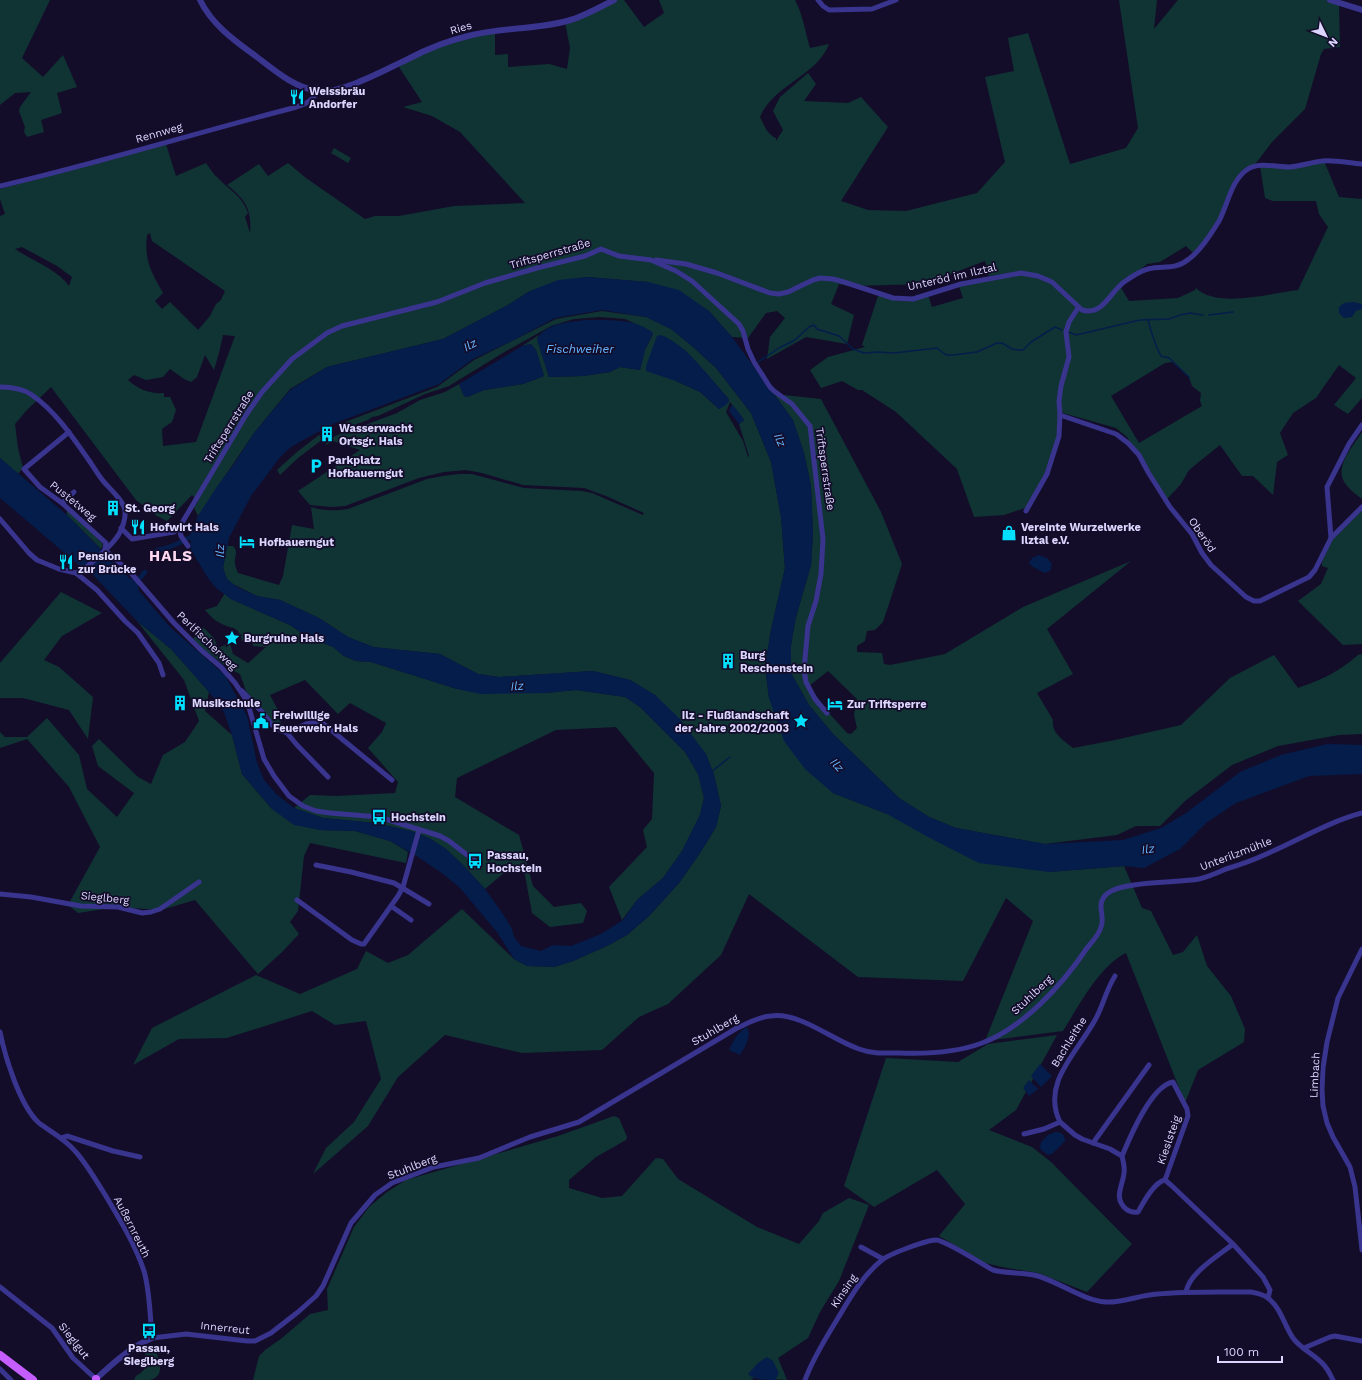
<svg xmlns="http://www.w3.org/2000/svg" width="1362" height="1380" viewBox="0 0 1362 1380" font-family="'Work Sans',sans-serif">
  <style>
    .green { fill: #103434; fill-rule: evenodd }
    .water { fill: #051d4b }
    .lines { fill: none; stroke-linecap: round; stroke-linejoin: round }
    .stream { stroke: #051d4b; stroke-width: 1.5 }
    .canal { stroke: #051d4b; stroke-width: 4.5 }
    .minor { stroke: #39348d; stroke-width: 5 }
    .tertiary { stroke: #39348d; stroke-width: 6 }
    .primary { stroke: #c65dff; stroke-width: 8 }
    .labels { text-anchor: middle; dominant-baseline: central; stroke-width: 3.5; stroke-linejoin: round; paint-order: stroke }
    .street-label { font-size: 11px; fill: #dcd6ff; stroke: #130d2a }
    .poi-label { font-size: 11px; font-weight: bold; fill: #dcd6ff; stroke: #130d2a; text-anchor: start }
    .water-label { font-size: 12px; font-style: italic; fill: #64b4ff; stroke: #130d2a }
    .district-label { font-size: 15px; font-weight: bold; letter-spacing: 1px; fill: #ffd8f0; stroke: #130d2a }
  </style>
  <rect width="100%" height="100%" fill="#130d2a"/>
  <g class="green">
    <path d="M0,0H50L22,58L43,77L63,55L77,87L57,93L62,113L41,120L44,132L27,137L24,132L25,127L19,111L20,107L31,92L15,93L0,105Z"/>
    <path d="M614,0H624L644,27L664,13L659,0H795C803,15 805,31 810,48L829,44C816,77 774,84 760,117C764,125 767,134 776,138V141L783,130L773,111L780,97L808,73L816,84L804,101L848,103L861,97L888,127L841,201L868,210L906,211L977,193L1005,162L985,77L1014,71L1008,38L1028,33L1070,164L1126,148L1138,128L1119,0H1157L1154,29L1178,0H1330L1339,5L1340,47L1324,49L1321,54L1305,109L1272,142L1253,167L1237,179L1219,221L1194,254L1186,246L1160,262L1147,264L1120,286L1129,301L1178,298L1195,290L1196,288C1217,309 1271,293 1298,290L1328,227L1319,214L1316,201H1273L1265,198L1260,166L1280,167L1324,161L1339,197L1362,199V398L1348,414L1334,405L1356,378L1339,365L1316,398L1293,413L1280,433L1288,455L1277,462L1273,495L1253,476H1242L1220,445L1189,470L1181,484L1166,500L1127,437L1116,428L1063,413L1059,403V436L1047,474L1028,507L1004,515L974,517L957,469L896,412L862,390H858L842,381L821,388L810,370L828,357L865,347L862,345L878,296L883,295L904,299L928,295L932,307L963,298L959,286L1024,271L989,276L985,261L924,284L854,286L853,287L839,284L831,304L854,315L847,344L806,337L767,359L770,337L785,318L777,311L766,313L748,338L732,337L709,311L648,282L587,277L530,291L508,305L443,339L327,367L290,389L254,433L198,516L194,508L198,501L192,495L167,521L157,516L136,500L51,387L26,411L15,424L18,448L23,468L18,474L0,458V216L5,214L0,199V189L166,144L176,176L206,163C210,168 213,174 218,178C231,192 241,194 248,213L245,217L250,233C252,209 245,199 227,185L259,164L268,176L288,163L306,178L365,219L375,216H399L454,206L525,203L460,132L432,116L403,107L422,102L399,67L400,63L427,50L495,30V55L508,54V67L549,64L567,69L570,48L565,22ZM150,233L152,241L225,291L221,300L216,304L210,316L198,330L170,302L162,309L155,301L163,293C151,272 144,260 147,235ZM22,247L57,266L72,277L69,286C58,270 31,260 15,249ZM223,335L235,336L196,442L163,446L162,429L172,422L176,410L170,397H164V393C150,394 139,390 128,380L134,375L146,380L163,377L170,369L184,379L191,382L197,377L205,355L214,370L219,353ZM1173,362L1189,377L1192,386L1201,393L1200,401L1202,406L1139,443L1111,396L1165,363Z"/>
    <path d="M334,148L351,158L348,163L331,153Z"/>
    <path d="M602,311L646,317L671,329L692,346L716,368L751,413L771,462L781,517L785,568L771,630L765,666L769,698L833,793L887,814L1049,872L1124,866L1142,908L1151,911L1173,955L1183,952L1197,935L1207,966L1231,996L1245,1029L1244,1042L1198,1070L1185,1103L1126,953C1100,965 1078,1007 1063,1031L985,1041L1033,921L1006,898L963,981L858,977L749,894L721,955L668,1004L639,1017L602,1050L522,1053L445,1035L398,1077L368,1126L313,1174L326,1148L354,1122L381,1079L366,1021L335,1025L312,1011L227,1038L179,1039L133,1065L152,1028L256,975L300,994L357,969L366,951L388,963L408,955L462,909L514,959L527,966L554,967L573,961L609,945L627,935L649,916L679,883L700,853L716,827L721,806L714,775L706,754L655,695L630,680L593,671L499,677L478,674L440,654L373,647L348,637L319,618L280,600L257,596L231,583L227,579L223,568L227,546H233C239,552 234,556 235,563C235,567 237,570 238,573L279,585L283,576L292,525L314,529L311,507C323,511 336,511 348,509L427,479L443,476L459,474H472L524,488L582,491L592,493L643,515L644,513L606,496L584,488L523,485L482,473L466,470L444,472L419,478L345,506L331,507L310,505L298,491L360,450L333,441L326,445V441L333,437L347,431L365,425L397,413L420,400L445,392L459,384L464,396L467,397L484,390L523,384L544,376L536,350L531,344L522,346L539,335L537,339L549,377L583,376L610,372L620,367L640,370L645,350L653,334L649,330L625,319L600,317L574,319L551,326L506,351L449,386L425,394L378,416L372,417L368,420L343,429L340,424L437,387L474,360L556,319ZM684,349L728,398L729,401L719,409L700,392L676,381ZM730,402L744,420L739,424L749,456L748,457L743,441L726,412Z"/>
    <path d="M774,394L821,399L881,512L902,564L883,622L875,630L867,631L865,641L857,646V652L882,653L884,664L890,665L945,654L1023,607L1131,561L1047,629L1073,674L1037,693L1053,720C1051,733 1063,740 1073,748L1115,740L1181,725L1230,678L1274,655L1298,688C1323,679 1337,673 1358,655L1362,654V734L1339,735L1278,746L1232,765L1185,801L1160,826H1136L1117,835L1045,844L956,828L929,817L899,798L833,734L809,705L791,673V645L796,617L811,565L813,533L811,486L804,453L793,420ZM828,671L857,699L854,715L857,728L851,734L847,733L828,712L809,686Z"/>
    <path d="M1362,432V499C1357,495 1351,491 1347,486C1332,468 1352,448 1362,432Z"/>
    <path d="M319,435L323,439L298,458L280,475L277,470L297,452Z"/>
    <path d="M1362,507V644L1343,645L1298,601L1321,584L1328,568L1322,566V562L1331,538Z"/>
    <path d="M67,508L103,544L101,549L67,515Z"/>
    <path d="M61,592L102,613L62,636L44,660L59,667L93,697L88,739L69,710L23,698H0V663Z"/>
    <path d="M225,593L231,599L290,625L306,636L333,647L344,656L356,661L371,662L457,689L545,693L576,690L625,697L640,707L685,752L698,774L704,798L700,815L682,851L663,878L637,900L622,920L609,887L647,847L643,830L652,819L654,773L616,727L556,730L457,778L455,797L519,835L533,886L554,907L581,903L587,911L583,923L550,927L532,913L524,870L512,866L485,889L463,865L446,849L429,838L411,831L375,823L323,818L294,808L310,795L336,796L395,793L398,782L368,748L382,732L386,723L350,703L338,714L305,680L270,695L280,714L279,718L283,727L275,726L262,709L246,691L240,674L228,668L192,640L203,627L214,638L218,648L230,643L233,654L248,663L266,647L253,646L251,639L242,641C238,625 234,630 222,624C215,621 210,616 205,610L217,606Z"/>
    <path d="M137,621L171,649L209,692L205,711L232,735L242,774L272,809L320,830L355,831L390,841L408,852L406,863L310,843L304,856L298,911L290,922L299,934L282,952L258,974L195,900L161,910L117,907L78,913L68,905L100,847L69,787L27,739L0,748V732L5,737H27L47,718L79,755L87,789L117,817L134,793L98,766L92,746L99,739L138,777L151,784L163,755L185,742L199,721L184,680Z"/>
    <path d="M1057,1035L1016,1110L989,1130L1032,1147L1051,1162L1132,1244L1087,1292L1038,1273L1002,1267L985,1263L939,1236L965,1204L937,1170L874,1207L844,1186L886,1058L958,1062L988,1044Z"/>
    <path d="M614,1116L619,1118L627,1137L626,1140L596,1157L569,1180V1188L602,1198L622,1196L656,1158L663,1159L678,1179L757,1227L799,1244L819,1221L823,1213L849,1198L869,1205L839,1281L820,1312L808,1338L778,1358L787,1380L751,1378L754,1380H253L259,1356L265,1350L282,1338L310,1314L328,1310L327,1289L354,1227L369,1207L387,1192L406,1180L558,1136Z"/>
    <path d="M151,1345L155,1347C158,1359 167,1375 150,1380C146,1380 139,1380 134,1380L136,1376C149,1369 146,1363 145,1350Z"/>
  </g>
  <g class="water">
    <path d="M587,277L648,282L679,290L709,311L732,337L793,420L804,453L811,486L813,533L811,565L796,617L791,645V673L809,705L833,734L899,798L929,817L956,828L1045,844L1123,840L1161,828L1186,813L1240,772L1281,755L1327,744L1362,745V774L1309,776L1236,803L1206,823L1180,849L1144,868L1124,866L1049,872L979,863L928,837L887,814L833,793L805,769L784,741L769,698L765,666L771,630L785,568L781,517L771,462L751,413L716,368L692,346L671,329L646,317L602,310L555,318L514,340L473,359L439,384L333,424L305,439L291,447L281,456L251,496L229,538L223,568L227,579L237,587L257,596L280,600L319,618L348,637L373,647L440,654L478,674L499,677L593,671L630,680L655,695L679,718L706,754L714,775L721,806L716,827L700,853L679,883L649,916L627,935L609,945L573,961L554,967L527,966L514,959L497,932L459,887L439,871L418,857L390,841L355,831L320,830L294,825L272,809L242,774L232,735L224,712L209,692L171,649L137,621L93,575L80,566L0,498V458L67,515L130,579L135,578L140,583L138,586L139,591L170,627L225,675L247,716L257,763L264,780L277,795L294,808L323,818L375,823L411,831L429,838L446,849L463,865L485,889L503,914L512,929L514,937L521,946L541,951L553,945L571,946L601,934L623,920L637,900L663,878L682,851L700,815L704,798L698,774L685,752L640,707L625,697L576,690L545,693L481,694L457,689L371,662L356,661L344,656L333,647L306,636L290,625L231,599L216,588L208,578L191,550L190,530L194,525L198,516L216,488L234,464L254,433L290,390L327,367L443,339L508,305L530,291L558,280Z"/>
    <path d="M1354,302L1362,304V309L1356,311L1352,317L1344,318L1339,313V307L1344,303Z"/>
    <path d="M586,320C607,320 636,318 653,333L645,350L640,370L620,367L610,372L583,376L549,377L537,339C546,323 570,322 586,320Z"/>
    <path d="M661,335C687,345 709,377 728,398L729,401L726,405L719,409L700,392L676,381L646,371V366L657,336Z"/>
    <path d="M531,344L536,350L544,376L523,384L484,390L467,397L464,396L459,384L522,346Z"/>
    <path d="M732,405L737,410L744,420L739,424L729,411Z"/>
    <path d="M1039,555L1047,558L1052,564L1050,571L1044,573L1033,567L1029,563L1032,558Z"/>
    <path d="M747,1027C752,1036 745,1047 740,1055L729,1050C734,1040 737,1033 747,1027Z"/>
    <path d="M1040,1064L1052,1076L1041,1087L1031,1076Z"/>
    <path d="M1029,1080L1038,1089L1029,1096L1023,1088Z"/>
    <path d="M1055,1132C1061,1132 1065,1134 1065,1141L1052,1154L1048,1155L1040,1149L1041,1142L1048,1135Z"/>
    <path d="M767,1357L773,1361L779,1373L775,1380C765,1380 754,1380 748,1374L758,1363Z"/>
  </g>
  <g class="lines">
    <g class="stream">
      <path d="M1209,315L1233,312"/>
      <path d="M1148,319C1150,329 1156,347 1161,356L1169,358L1189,377"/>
      <path d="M1068,332L1076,335L1140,320L1169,319L1180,315L1190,313L1203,315"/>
      <path d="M758,362L779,348L795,340L809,327L814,325L817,329L839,336L853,349L864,353L878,352L894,353L937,348L946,355H953L977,352L997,343H1002L1012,349L1018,350H1023L1031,342L1055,327L1062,330"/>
      <path d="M711,772L730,757"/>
    </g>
    <g class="canal">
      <path d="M155,554L157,550C173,548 181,541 195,535"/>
      <path d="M135,582L141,577L145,572"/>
    </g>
    <g class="minor">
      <path d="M818,0L823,6L829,10L872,9L896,0"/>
      <path d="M0,186C99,163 195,133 293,108C306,104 311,102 318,91"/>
      <path d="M656,260L686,264L717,273L770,293L779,294L788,292L813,280L820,278L833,279L844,282L893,298L913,299L961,284L1021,273L1038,276L1052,282L1082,310C1103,316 1110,292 1124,282C1131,277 1140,271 1148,269C1163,265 1174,271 1189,259C1201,250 1211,234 1219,221C1228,204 1231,180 1248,169C1259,162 1277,167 1290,167C1301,166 1312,162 1323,161C1336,160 1349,163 1362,164"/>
      <path d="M0,387C10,387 24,389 32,395C55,411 72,436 88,459C93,466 98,475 104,482C110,489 124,501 125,511C126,518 122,529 119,534C114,543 85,571 76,573"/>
      <path d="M1060,415L1116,434L1128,443L1139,455L1148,472L1170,507L1192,534L1202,553L1211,565L1246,597L1254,601H1260L1309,577L1315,570L1331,538L1362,507"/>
      <path d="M69,432L24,469L40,487L62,503L106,543L105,549"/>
      <path d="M62,503L74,492"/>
      <path d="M1026,511L1047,474L1059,436L1060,415L1059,401L1061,386L1069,357L1066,332L1069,322L1078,308"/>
      <path d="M0,519L29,553L37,560L59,569L76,573L97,590L125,621L138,633L159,663L163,675"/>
      <path d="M121,528L132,539L174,532L179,528L246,415L262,392L292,359L327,333L342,326L437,302L485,283L537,268L585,256L601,249L619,256L651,260L676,271L692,281L739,324L743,331L748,349L754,362L770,387L774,391L792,404L810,426L823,539L821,574L816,601L808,626L804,670L806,682L815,699L827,713"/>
      <path d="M179,528L181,536L188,546"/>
      <path d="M1331,538L1327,487L1349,444L1362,425"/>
      <path d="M105,550L131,573L174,623L201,650L221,667L235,683L247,701L250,711L264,759L274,776L289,796L303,806L316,811L330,813L379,817L440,836L449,841L475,861"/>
      <path d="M242,691L263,713L272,725L281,731L287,733L306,724L320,721L392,780"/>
      <path d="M287,733L297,745L328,777"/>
      <path d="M316,865L351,872L394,883L429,904"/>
      <path d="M0,894L31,897L81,906L118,907L142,913L151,912L160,909L199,882"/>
      <path d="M297,900L352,940L361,944H364L398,896L403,887L419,830"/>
      <path d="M391,906L411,920"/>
      <path d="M1362,949L1338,998L1327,1042L1323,1068L1322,1090L1323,1106L1327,1123L1333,1137L1350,1167L1355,1187L1362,1250"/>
      <path d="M0,1032C5,1057 20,1106 39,1123C51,1132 65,1139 75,1151C86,1163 95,1179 104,1193C119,1218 135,1244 144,1271C150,1292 150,1316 152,1338L186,1334L247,1341H255L271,1333L298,1312L316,1296L323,1286L351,1223L375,1195L392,1183L434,1167L479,1158L530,1137L579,1122L737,1028C748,1023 758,1017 771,1016C800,1012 832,1040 859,1049C872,1054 886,1053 899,1053C927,1054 956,1053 982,1043C1023,1028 1063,984 1087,948C1092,942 1099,935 1101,927C1106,915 1094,904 1108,893C1123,881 1178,883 1199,879C1208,877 1217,873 1226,869C1239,865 1252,861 1264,855C1297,841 1328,822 1362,813"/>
      <path d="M1060,1122C1041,1083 1077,1053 1095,1020C1103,1006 1106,990 1115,976"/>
      <path d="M1024,1134L1044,1129L1060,1122L1075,1135L1082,1139L1110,1149L1122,1156C1123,1161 1125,1167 1124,1173C1123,1185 1113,1198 1126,1209C1130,1212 1133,1213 1138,1212C1143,1203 1154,1182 1165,1180L1172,1186L1233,1244"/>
      <path d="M61,1138L67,1136L113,1151L140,1157"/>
      <path d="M1093,1143L1149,1065"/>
      <path d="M1122,1156C1130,1137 1151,1086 1173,1082L1187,1109L1188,1116L1165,1180"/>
      <path d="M861,1247L883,1259"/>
      <path d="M0,1287L52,1328L73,1358L96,1379"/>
      <path d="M1186,1292C1189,1273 1218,1256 1233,1244L1263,1277L1270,1290L1268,1298"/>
      <path d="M1304,1348L1330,1337L1335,1336L1362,1341"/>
      <path d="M0,1369L11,1380"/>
      <path d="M805,1380C813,1358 826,1338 838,1318C850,1298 863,1275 882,1260C889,1254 927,1240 936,1240C945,1240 982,1264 993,1270C1008,1274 1023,1272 1038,1276C1061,1283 1082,1300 1106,1302C1123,1303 1140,1295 1157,1294C1188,1291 1220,1292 1251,1292C1257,1293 1264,1295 1268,1298C1281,1308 1284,1325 1293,1338C1300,1348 1312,1353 1321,1362C1327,1367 1330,1374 1333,1380"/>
    </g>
    <g class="tertiary">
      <path d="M200,0C212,25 235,41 257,57C275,71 295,88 318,91C342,94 386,69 408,59C427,49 447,41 468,36C500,27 535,30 567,21C583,17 598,8 614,0"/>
      <path d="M1330,0L1362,10"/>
      <path d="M96,1379C113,1363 131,1347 152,1338"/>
    </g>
    <g class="primary">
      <path d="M0,1355L33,1380"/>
      <path d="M96,1379V1380"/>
    </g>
  </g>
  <defs>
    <g id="restaurant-bare" transform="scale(1.2)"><path d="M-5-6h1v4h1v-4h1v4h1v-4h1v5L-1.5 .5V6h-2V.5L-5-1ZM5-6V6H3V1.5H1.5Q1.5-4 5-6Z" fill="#02e0ff" stroke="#130d2a" stroke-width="2.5" paint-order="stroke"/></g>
    <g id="building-bare" transform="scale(1.2)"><path d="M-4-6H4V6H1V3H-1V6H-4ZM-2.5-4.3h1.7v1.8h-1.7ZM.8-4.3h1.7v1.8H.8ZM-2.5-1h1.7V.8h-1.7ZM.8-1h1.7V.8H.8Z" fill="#02e0ff" stroke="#130d2a" stroke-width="2.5" paint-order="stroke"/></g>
    <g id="parking-bare" transform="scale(1.2)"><path d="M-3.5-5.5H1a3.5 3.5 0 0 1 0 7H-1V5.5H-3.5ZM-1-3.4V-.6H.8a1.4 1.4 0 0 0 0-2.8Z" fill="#02e0ff" stroke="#130d2a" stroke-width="2.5" paint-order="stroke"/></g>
    <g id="shop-bare" transform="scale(1.2)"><path d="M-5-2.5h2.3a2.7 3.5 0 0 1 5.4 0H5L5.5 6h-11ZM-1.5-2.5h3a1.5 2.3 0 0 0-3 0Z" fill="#02e0ff" stroke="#130d2a" stroke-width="2.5" paint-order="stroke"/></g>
    <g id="hotel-bare" transform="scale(1.2)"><path d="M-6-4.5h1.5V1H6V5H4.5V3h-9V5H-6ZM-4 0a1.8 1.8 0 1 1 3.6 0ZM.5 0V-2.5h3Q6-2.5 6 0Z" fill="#02e0ff" stroke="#130d2a" stroke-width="2.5" paint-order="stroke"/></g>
    <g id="sight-bare" transform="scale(1.2)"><path d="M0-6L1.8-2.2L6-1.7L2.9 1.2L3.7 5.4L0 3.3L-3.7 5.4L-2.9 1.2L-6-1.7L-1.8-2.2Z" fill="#02e0ff" stroke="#130d2a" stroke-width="2.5" paint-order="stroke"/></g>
    <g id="civic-bare" transform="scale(1.2)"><path d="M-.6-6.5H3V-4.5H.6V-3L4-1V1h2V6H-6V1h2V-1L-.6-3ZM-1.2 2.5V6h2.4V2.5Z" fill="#02e0ff" stroke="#130d2a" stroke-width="2.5" paint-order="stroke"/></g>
    <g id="bus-bare" transform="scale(1.2)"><path d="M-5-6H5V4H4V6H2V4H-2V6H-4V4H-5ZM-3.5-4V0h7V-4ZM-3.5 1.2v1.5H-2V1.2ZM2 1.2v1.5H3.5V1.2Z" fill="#02e0ff" stroke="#130d2a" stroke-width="2.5" paint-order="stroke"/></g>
  </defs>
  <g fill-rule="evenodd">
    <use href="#restaurant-bare" x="297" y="97"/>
    <use href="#building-bare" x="327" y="434"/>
    <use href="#parking-bare" x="316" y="466"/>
    <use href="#building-bare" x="113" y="508"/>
    <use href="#restaurant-bare" x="138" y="527"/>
    <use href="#shop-bare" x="1009" y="533"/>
    <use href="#hotel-bare" x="247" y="542"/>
    <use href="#restaurant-bare" x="66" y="562"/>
    <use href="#sight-bare" x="232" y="638"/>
    <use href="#building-bare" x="728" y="661"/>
    <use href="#building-bare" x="180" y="703"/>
    <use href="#hotel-bare" x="835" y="704"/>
    <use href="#civic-bare" x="261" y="721"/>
    <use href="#sight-bare" x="801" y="721"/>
    <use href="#bus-bare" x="379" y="817"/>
    <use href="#bus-bare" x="475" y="861"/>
    <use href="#bus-bare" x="149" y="1331"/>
  </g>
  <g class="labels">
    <g class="street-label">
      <text transform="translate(461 28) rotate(-16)">Ries</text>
      <text transform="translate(159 133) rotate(-16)">Rennweg</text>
      <text transform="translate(550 254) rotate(-16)">Triftsperrstraße</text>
      <text transform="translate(952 277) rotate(-13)">Unteröd im Ilztal</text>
      <text transform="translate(229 427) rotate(-58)">Triftsperrstraße</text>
      <text transform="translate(825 469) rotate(82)">Triftsperrstraße</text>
      <text transform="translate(73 501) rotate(39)">Pustetweg</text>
      <text transform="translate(1202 535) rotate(56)">Oberöd</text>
      <text transform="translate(207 641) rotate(44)">Perlfischerweg</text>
      <text transform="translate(1236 854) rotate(-21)">Unterilzmühle</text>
      <text transform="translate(105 898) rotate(6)">Sieglberg</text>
      <text transform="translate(1032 995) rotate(-43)">Stuhlberg</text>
      <text transform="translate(715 1030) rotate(-30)">Stuhlberg</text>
      <text transform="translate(1069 1042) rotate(-58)">Bachleithe</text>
      <text transform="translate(1315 1075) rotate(-87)">Limbach</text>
      <text transform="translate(1169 1140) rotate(-71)">Kieslsteig</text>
      <text transform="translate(412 1167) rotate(-21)">Stuhlberg</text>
      <text transform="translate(132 1227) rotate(63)">Außernreuth</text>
      <text transform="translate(844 1291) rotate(-56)">Kinsing</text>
      <text transform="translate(225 1328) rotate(6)">Innerreut</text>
      <text transform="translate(74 1341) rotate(52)">Sieglgut</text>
    </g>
    <g class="poi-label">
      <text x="309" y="91">Weissbräu<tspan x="309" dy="13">Andorfer</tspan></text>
      <text x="339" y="428">Wasserwacht<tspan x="339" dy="13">Ortsgr. Hals</tspan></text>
      <text x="328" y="460">Parkplatz<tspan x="328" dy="13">Hofbauerngut</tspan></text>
      <text x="125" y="508">St. Georg</text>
      <text x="150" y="527">Hofwirt Hals</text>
      <text x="1021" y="527">Vereinte Wurzelwerke<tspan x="1021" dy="13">Ilztal e.V.</tspan></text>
      <text x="259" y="542">Hofbauerngut</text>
      <text x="78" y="556">Pension<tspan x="78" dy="13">zur Brücke</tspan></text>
      <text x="244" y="638">Burgruine Hals</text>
      <text x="740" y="655">Burg<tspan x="740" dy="13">Reschenstein</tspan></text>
      <text x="192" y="703">Musikschule</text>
      <text x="847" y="704">Zur Triftsperre</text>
      <text x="273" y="715">Freiwillige<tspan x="273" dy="13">Feuerwehr Hals</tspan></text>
      <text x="789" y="715" text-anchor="end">Ilz - Flußlandschaft<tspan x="789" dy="13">der Jahre 2002/2003</tspan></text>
      <text x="391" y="817">Hochstein</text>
      <text x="487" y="855">Passau,<tspan x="487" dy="13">Hochstein</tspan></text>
      <text x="149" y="1348" text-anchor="middle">Passau,<tspan x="149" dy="13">Sieglberg</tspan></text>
    </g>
    <g class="water-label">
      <text transform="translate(470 345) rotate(-28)">Ilz</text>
      <text x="580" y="349">Fischweiher</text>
      <text transform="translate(780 440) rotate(66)">Ilz</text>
      <text transform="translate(220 551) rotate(-89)">Ilz</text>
      <text transform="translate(517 686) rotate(-4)">Ilz</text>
      <text transform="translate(837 765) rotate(47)">Ilz</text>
      <text transform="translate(1148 849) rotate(-8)">Ilz</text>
    </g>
    <g class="district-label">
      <text x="171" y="556">HALS</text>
    </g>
  </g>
  <g transform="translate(1326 36) rotate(133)" stroke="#130d2a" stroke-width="3" paint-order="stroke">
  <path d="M0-3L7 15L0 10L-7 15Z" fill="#dcd6ff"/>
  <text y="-6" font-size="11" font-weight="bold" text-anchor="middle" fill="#dcd6ff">N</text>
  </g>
  <path d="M1218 1356v6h64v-6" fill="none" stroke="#dcd6ff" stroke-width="2"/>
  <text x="1224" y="1356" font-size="12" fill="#dcd6ff" stroke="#130d2a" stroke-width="3" paint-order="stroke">100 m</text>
</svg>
